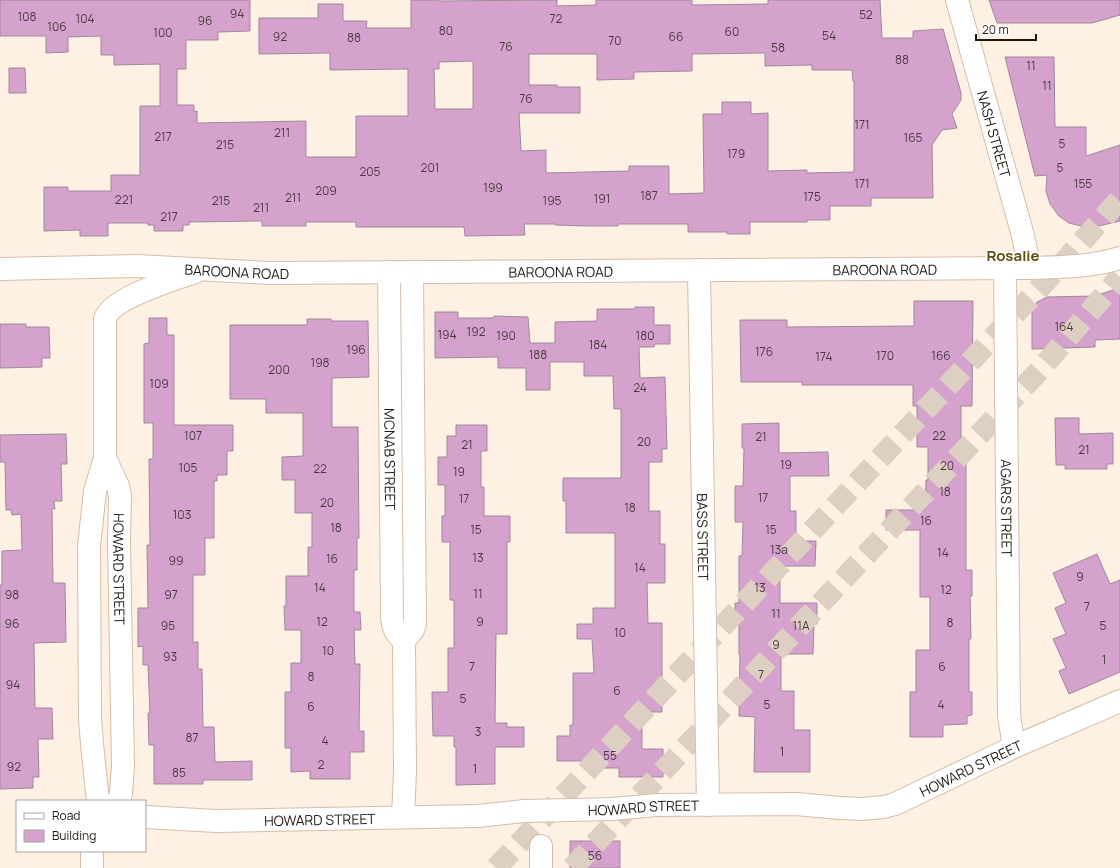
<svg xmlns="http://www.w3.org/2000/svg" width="1120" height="868" viewBox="0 0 1120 868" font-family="Manrope,sans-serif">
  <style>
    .building { fill: #d5a2ce; stroke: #9e889b; fill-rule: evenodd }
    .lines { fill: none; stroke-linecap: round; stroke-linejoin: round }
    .highway-tunnel { stroke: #ddd0c3; stroke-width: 22; stroke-dasharray: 22 11; stroke-linecap: butt }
    .street-casing { stroke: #d3bda8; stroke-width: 24 }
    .secondary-casing { stroke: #d3bda8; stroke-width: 24 }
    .street { stroke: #fff; stroke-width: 22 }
    .secondary { stroke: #fff; stroke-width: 22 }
    .labels { text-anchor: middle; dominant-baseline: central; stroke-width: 3.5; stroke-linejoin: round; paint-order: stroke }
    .number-label { font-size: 12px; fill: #4d3a40 }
    .street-label { font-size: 14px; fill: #201810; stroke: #fff }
    .neighbourhood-label { font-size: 15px; font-weight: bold; fill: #614d10; stroke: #fff }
  </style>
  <rect width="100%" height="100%" fill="#fef1e3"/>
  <g class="building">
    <path d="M0,0H250V31L218,32V40H186V69H177V105H194V112L197,111V123L306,121V157H356V116H408V69L330,70V53L259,54V18H318V4H343V21H367L366,28H411V0H438V1L557,0V6L596,5V0H692V5L768,4V0H880L882,38H913V31L943,29L961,93V100L952,114L957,128L942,130L932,145L933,198H871V206H830V220H807V222H750V234H727V232H688V224H618V226H586L555,225V224H524L525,235L465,236L464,227H356V222H306V226H262V221L189,222V225H183V231H154V225H148V223H108V236H80V230L44,231V187H68V191H111V175H140V106H160V64L114,65V55H101V36L68,37V52L46,53V36H0ZM765,53V66L812,65V70H852L853,81H854V172L807,173V170L768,171V113L751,114V102H722V114H703L704,193L669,194V166H629V171L546,173V150L521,151L519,113H580V87H557V85H529V54H597V80L634,79V72L692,71V54ZM473,61V109H435L434,69H439V62Z"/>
    <path d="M989,0H1120V15L1092,23H997Z"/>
    <path d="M1005,57H1054L1055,127H1086V156L1120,145V221L1099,226H1081L1069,223L1059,216L1050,204L1046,191L1047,175L1035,176Z"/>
    <path d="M9,68H25L26,93H9Z"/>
    <path d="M1120,288V339L1095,340V347L1032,349V312L1037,302L1047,297L1094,296Z"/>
    <path d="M914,301H973L972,406H961V453H966V570H972V596H970L971,639H969V692H972V715L967,716V724L943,725V737H910V692H916V650H930V597H920V530H886V510H925L926,480H928V447H917V406H913V385H802V382H741L740,320H787V327L914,326Z"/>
    <path d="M635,307H654V325H670V344H655L654,347H639L640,378L665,377L667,449H662V462H649V511H660V544H665V583H647L648,623H662V712H642V749H663V777H619V768H591V761H557V736H570V725H573V673H594L592,639H577V624H593V608H615V533H566V501H563V478H621V409H614L613,376H584V362H550V390H526V368H498V357L435,358V312H458V318H494V316L528,317L530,343H555V322L597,321V309H635Z"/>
    <path d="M149,318H167V335H174V425H233V451H227V475H217V481H214V538H205V575H193V642H198V669H202L203,727H214L215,762L252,761V780H203V784H154V745H149L148,713H150L148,665H143V646L138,647V608H148L147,545H150L149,459H153V423H144V344L149,343Z"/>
    <path d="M307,319H331V321H368L369,377L332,378V427H358L359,538H357V570H354V612H360L361,630H354L355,664H360L359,731H364V752H350V779H310V771L291,772V748H285V692H291V663H301V630H285L284,606H286V576H308V547H312V513H295V480H282V457L303,456V413H266V399H230V325H307Z"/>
    <path d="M0,324H26V327H49L50,358H42V367L0,368Z"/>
    <path d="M1055,418H1079V434L1113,433V464H1107V469H1065V465H1056Z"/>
    <path d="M779,423V453L828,452L829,476H790V511H796V541H816L815,566H780V603H817V624H814L813,654H781V691H794V730H810V772H754L755,717L739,716L740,654H739V624H735V603H739V556H742L743,522H735V486H743L744,448H742V424Z"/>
    <path d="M456,425H487V451H481V487H484V516H510V542H507V634H496L495,723H507V727H524V747H495V784L456,785V747H454V736H433L432,692H448V648H454V600H450V542H442V516H445V485H438V457H447V436H456Z"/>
    <path d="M66,434L67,464H61L62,501H54L55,509H52L53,583H65L66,642L34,643L35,708H52L53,739H38L39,777H33V788L0,789V585H2V551L22,550L21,514L12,515L11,510H6L5,462H0V435Z"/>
    <path d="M1097,554L1110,584L1120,580V672L1069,694L1059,671L1066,668L1053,639L1066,634L1055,608L1066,603L1053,573Z"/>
    <rect x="570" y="841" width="50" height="27"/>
  </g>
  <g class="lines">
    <g class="highway-tunnel">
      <path d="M496,868L1062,264L1120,199"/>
      <path d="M572,868L1039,371L1120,277"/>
    </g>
    <g class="street-casing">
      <g id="street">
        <path id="s1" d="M0,269L137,266L269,273L1030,268"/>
        <path id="s2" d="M1005,269L1009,715L1014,747"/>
        <path id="s3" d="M699,270L708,805"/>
        <path id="s4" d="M389,272L392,617C393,628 395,633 404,641"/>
        <path id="s5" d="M105,458L118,486L120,496L119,542L123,765L121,794L118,801"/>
        <path d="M98,801L92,744L90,719L89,546L95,491L105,458V319C111,298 175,279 195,272"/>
        <path id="s6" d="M145,817L216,821L478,816L524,811L612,809L657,805L796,804L840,808L862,809L884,807L895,804L1014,747L1120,701"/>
        <path d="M403,817L405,771L404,641L413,630L415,624L412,273"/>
        <path d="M541,846V868"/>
        <path d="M92,851V868"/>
      </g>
    </g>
    <g class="secondary-casing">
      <g id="secondary">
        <path id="s7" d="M957,0L1022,232L1030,268C1060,267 1091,267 1120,258"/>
      </g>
    </g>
    <use href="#street" class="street"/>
    <use href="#secondary" class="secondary"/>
  </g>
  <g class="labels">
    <g class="number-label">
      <text x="237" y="13">94</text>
      <text x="866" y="14">52</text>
      <text x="27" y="16">108</text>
      <text x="85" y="18">104</text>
      <text x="556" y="18">72</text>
      <text x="205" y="20">96</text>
      <text x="57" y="26">106</text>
      <text x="446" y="30">80</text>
      <text x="732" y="31">60</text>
      <text x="163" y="32">100</text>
      <text x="829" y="35">54</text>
      <text x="280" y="36">92</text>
      <text x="676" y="36">66</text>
      <text x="354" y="37">88</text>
      <text x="615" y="40">70</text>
      <text x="506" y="46">76</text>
      <text x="778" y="47">58</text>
      <text x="902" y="59">88</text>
      <text x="1031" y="65">11</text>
      <text x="1047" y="85">11</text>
      <text x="526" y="98">76</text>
      <text x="862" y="124">171</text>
      <text x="282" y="132">211</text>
      <text x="163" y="136">217</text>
      <text x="913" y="137">165</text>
      <text x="1062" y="143">5</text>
      <text x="225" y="144">215</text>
      <text x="736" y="153">179</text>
      <text x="430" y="167">201</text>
      <text x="1060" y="167">5</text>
      <text x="370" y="171">205</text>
      <text x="862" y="183">171</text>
      <text x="1083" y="183">155</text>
      <text x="493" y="187">199</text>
      <text x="326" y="190">209</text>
      <text x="649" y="195">187</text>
      <text x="812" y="196">175</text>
      <text x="293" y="197">211</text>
      <text x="602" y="198">191</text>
      <text x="124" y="199">221</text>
      <text x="221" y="200">215</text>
      <text x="552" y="200">195</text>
      <text x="261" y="207">211</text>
      <text x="169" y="216">217</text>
      <text x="1064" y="326">164</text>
      <text x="476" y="331">192</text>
      <text x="447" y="334">194</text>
      <text x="506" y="335">190</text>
      <text x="645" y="335">180</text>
      <text x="598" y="344">184</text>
      <text x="356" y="349">196</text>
      <text x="764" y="351">176</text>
      <text x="538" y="354">188</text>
      <text x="885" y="355">170</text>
      <text x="941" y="355">166</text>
      <text x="824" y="356">174</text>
      <text x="320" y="362">198</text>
      <text x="279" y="369">200</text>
      <text x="159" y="383">109</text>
      <text x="640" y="387">24</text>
      <text x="193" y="435">107</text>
      <text x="939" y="435">22</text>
      <text x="761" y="436">21</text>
      <text x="644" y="441">20</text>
      <text x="467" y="444">21</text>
      <text x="1084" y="449">21</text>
      <text x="786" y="464">19</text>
      <text x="947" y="465">20</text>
      <text x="188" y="467">105</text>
      <text x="320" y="468">22</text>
      <text x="459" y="471">19</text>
      <text x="945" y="491">18</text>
      <text x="763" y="497">17</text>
      <text x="464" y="498">17</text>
      <text x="327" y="502">20</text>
      <text x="630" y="507">18</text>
      <text x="182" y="514">103</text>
      <text x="926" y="520">16</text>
      <text x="336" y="527">18</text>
      <text x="476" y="529">15</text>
      <text x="771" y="529">15</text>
      <text x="779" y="549">13a</text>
      <text x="943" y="552">14</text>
      <text x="478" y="557">13</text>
      <text x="332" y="558">16</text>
      <text x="176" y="560">99</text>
      <text x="640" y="567">14</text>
      <text x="1080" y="576">9</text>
      <text x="320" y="587">14</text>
      <text x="760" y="587">13</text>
      <text x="946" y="589">12</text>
      <text x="478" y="593">11</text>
      <text x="12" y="594">98</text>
      <text x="171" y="594">97</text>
      <text x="1087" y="606">7</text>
      <text x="776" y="613">11</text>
      <text x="322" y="621">12</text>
      <text x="480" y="621">9</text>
      <text x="950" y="622">8</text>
      <text x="12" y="623">96</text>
      <text x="168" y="625">95</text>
      <text x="801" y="625">11A</text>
      <text x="1103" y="625">5</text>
      <text x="620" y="632">10</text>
      <text x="776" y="644">9</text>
      <text x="328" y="650">10</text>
      <text x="170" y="656">93</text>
      <text x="1104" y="659">1</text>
      <text x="472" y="666">7</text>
      <text x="942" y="666">6</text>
      <text x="761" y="674">7</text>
      <text x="311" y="676">8</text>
      <text x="13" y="684">94</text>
      <text x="617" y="690">6</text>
      <text x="463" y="698">5</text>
      <text x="767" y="704">5</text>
      <text x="941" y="704">4</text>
      <text x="311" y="706">6</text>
      <text x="478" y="731">3</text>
      <text x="192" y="737">87</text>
      <text x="325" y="740">4</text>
      <text x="782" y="751">1</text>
      <text x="610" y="755">55</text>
      <text x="321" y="764">2</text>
      <text x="14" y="766">92</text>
      <text x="475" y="768">1</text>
      <text x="179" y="772">85</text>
      <text x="595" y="855">56</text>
    </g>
    <g class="street-label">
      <text stroke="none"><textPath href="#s7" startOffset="139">NASH STREET</textPath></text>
      <text stroke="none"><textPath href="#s1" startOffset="885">BAROONA ROAD</textPath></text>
      <text stroke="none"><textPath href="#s1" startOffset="237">BAROONA ROAD</textPath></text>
      <text stroke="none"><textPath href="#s1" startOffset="561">BAROONA ROAD</textPath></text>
      <text stroke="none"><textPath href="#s4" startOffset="187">MCNAB STREET</textPath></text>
      <text stroke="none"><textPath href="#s2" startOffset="239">AGARS STREET</textPath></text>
      <text stroke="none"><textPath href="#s3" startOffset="267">BASS STREET</textPath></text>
      <text stroke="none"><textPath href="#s5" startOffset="114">HOWARD STREET</textPath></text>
      <text stroke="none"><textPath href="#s6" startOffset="835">HOWARD STREET</textPath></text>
      <text stroke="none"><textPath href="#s6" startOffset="499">HOWARD STREET</textPath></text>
      <text stroke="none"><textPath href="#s6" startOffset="175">HOWARD STREET</textPath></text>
    </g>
    <g class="neighbourhood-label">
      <text x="1013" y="255">Rosalie</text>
    </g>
  </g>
  <rect x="16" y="800" width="130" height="52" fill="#ffffff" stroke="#a6a39f"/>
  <rect x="24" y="813" width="20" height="6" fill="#ffffff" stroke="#a6a39f"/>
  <text x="52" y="820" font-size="12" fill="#201810">Road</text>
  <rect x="24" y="830" width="20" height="12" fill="#d5a2ce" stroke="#a6a39f"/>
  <text x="52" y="840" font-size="12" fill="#201810">Building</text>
  <path d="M976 34v6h60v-6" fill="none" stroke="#201810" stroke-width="2"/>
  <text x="982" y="34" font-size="12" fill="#201810" stroke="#ffffff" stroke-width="3" paint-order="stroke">20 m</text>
</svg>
